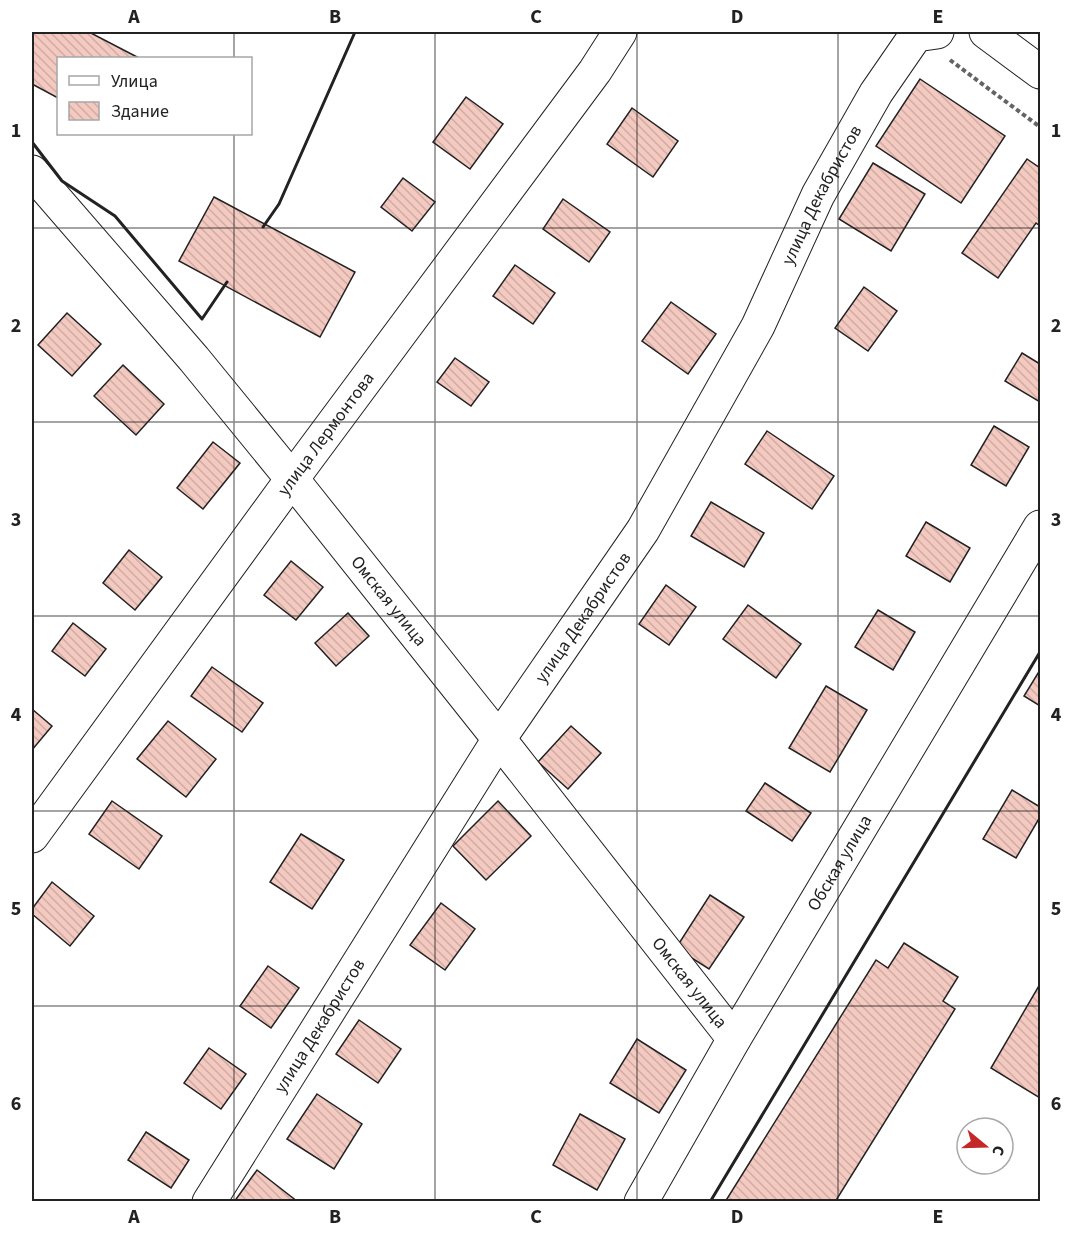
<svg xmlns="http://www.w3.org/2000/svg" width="1072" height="1233" viewBox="0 0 1072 1233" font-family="'Source Sans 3',sans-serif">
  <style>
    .building { fill: url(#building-back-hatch); stroke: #222; stroke-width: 1.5 }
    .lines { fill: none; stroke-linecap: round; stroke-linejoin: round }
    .minor-casing { stroke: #222; stroke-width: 35 }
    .major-casing { stroke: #222; stroke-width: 35 }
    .path { stroke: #646464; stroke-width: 4; stroke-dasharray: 4.5 3; stroke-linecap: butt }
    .minor { stroke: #fff; stroke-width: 33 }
    .major { stroke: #fff; stroke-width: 33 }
    .wall { stroke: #222; stroke-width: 3 }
    .grid { fill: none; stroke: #222; stroke-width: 1.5; stroke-opacity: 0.55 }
    .labels { text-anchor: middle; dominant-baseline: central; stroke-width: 4.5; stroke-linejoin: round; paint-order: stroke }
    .street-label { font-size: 18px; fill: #222; stroke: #fff }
    .neatline { fill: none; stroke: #222; stroke-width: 2 }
    .grid-label { font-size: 20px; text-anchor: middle; font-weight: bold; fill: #222 }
  </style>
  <defs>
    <pattern id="building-back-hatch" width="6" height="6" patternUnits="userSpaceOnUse" patternTransform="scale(1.5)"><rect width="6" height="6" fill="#f3c9c0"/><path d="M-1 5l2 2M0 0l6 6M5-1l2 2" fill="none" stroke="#d0aca5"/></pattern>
  </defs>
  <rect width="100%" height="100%" fill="#fff"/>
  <g class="building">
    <path d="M32,32H89L139,58H58V98L32,84Z"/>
    <path d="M920,79L1005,136L961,203L876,146Z"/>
    <path d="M466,97L503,124L470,169L433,142Z"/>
    <path d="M632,108L678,141L653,177L607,144Z"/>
    <path d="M1027,159L1040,168V226L1036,223L998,278L962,253Z"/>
    <path d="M873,163L925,194L891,251L839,219Z"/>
    <path d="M403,178L435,202L412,231L381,207Z"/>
    <path d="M214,197L355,272L320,337L179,261Z"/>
    <path d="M563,199L610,232L589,262L543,229Z"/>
    <path d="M515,265L555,293L533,324L493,296Z"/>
    <path d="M864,287L897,311L868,351L835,328Z"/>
    <path d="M671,302L716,334L688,374L642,341Z"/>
    <path d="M67,313L101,344L72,376L38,345Z"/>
    <path d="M1022,353L1040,364V402L1005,381Z"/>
    <path d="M455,358L489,382L471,406L437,382Z"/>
    <path d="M123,365L164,404L136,435L94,396Z"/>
    <path d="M994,426L1029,447L1006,486L971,465Z"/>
    <path d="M767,431L834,476L812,509L745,464Z"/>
    <path d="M213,442L240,463L203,509L177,488Z"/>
    <path d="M711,502L764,533L744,567L691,536Z"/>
    <path d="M926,522L970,548L950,582L906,556Z"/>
    <path d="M129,550L162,577L135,610L103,583Z"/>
    <path d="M291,561L323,587L296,620L264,595Z"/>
    <path d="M666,585L696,607L669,645L639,624Z"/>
    <path d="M748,605L801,644L776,678L723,639Z"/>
    <path d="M878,610L915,632L893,670L855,647Z"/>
    <path d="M348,613L369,636L336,666L315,643Z"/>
    <path d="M73,623L106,649L85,676L52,651Z"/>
    <path d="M212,667L263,703L242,732L191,696Z"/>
    <path d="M1040,670V706L1024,696Z"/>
    <path d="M826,686L867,710L830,772L789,748Z"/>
    <path d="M32,709L52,726L32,750Z"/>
    <path d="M168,721L216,759L186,797L137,759Z"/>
    <path d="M571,726L601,753L568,789L538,762Z"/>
    <path d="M765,783L811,813L792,841L746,811Z"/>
    <path d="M1012,790L1040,807V817L1016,858L983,839Z"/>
    <path d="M112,801L162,836L139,869L89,834Z"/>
    <path d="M498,801L531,836L486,880L453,846Z"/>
    <path d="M301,834L344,860L312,909L270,882Z"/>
    <path d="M52,882L94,916L70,946L32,914V909Z"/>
    <path d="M710,895L744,917L709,969L676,948Z"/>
    <path d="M441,903L475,929L445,970L410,945Z"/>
    <path d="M904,943L958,977L943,1001L955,1009L835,1202H725L876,960L888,968Z"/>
    <path d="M268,966L299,988L271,1028L240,1006Z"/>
    <path d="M1040,984V1098L991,1068Z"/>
    <path d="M359,1020L401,1049L378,1083L336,1054Z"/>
    <path d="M637,1039L686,1070L659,1113L610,1083Z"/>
    <path d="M209,1048L246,1074L221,1109L184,1083Z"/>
    <path d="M317,1094L362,1124L334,1169L287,1139Z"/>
    <path d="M580,1114L625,1139L597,1190L553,1165Z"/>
    <path d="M146,1132L189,1160L171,1188L128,1160Z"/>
    <path d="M257,1170L298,1202H234Z"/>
  </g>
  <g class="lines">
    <g class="minor-casing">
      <g id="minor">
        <path id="s1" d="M32,172L194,359L292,479L499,739L734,1039"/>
        <path id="s2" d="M32,836L292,479L595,71L620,32"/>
        <path id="s3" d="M209,1202L499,739L643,530L758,326L818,195L876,93L916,35L937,32"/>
        <path id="s4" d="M641,1202L734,1039L1040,527"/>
      </g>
    </g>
    <g class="major-casing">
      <path id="major" d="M986,32L1040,72"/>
    </g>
    <path class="path" d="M950,60L1040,127"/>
    <use href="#minor" class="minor"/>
    <use href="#major" class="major"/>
    <g class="wall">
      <path d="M32,142L62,181L115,216L202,319L227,282"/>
      <path d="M263,227L279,204L355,32"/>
      <path d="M710,1202L1040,652"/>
    </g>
  </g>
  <path class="grid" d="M234,32V58M435,32V1202M637,32V1202M838,32V1202M234,134V1202M32,228H1040M32,422H1040M32,616H1040M32,811H1040M32,1006H1040"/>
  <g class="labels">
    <g class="street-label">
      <text stroke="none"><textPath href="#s3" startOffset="1180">улица Декабристов</textPath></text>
      <text stroke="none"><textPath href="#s2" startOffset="498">улица Лермонтова</textPath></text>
      <text stroke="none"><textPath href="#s1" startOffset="558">Омская улица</textPath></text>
      <text stroke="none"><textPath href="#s3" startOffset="694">улица Декабристов</textPath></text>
      <text stroke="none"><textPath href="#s4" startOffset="393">Обская улица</textPath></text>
      <text stroke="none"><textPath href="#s1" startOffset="1044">Омская улица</textPath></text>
      <text stroke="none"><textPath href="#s3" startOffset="208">улица Декабристов</textPath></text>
    </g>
  </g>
  <rect width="1072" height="1233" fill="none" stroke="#ffffff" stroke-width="66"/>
  <rect x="57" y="57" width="195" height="78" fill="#ffffff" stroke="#a7a7a7" stroke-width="1.5"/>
  <rect x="69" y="76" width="30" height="9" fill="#ffffff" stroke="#a7a7a7" stroke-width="1.5"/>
  <text x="111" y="87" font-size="18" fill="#222222">Улица</text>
  <rect x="69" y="102" width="30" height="18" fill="url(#building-back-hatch)" stroke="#a7a7a7" stroke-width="1.5"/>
  <text x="111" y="117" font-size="18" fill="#222222">Здание</text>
  <g transform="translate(985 1146) rotate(109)"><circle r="28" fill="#ffffff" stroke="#a7a7a7" stroke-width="1.5"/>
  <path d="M0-4.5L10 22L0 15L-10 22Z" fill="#c62828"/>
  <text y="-9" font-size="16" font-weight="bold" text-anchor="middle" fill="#222222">С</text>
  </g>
  <rect x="33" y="33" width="1006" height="1167" class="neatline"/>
  <g class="grid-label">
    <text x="134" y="23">A</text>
    <text x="335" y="23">B</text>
    <text x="536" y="23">C</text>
    <text x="737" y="23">D</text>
    <text x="938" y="23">E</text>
    <text x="16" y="137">1</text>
    <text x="1056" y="137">1</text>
    <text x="16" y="332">2</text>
    <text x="1056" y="332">2</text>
    <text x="16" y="526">3</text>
    <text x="1056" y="526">3</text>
    <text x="16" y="721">4</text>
    <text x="1056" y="721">4</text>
    <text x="16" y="915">5</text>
    <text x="1056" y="915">5</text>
    <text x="16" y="1110">6</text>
    <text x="1056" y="1110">6</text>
    <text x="134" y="1223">A</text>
    <text x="335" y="1223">B</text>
    <text x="536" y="1223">C</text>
    <text x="737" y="1223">D</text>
    <text x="938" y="1223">E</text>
  </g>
</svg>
